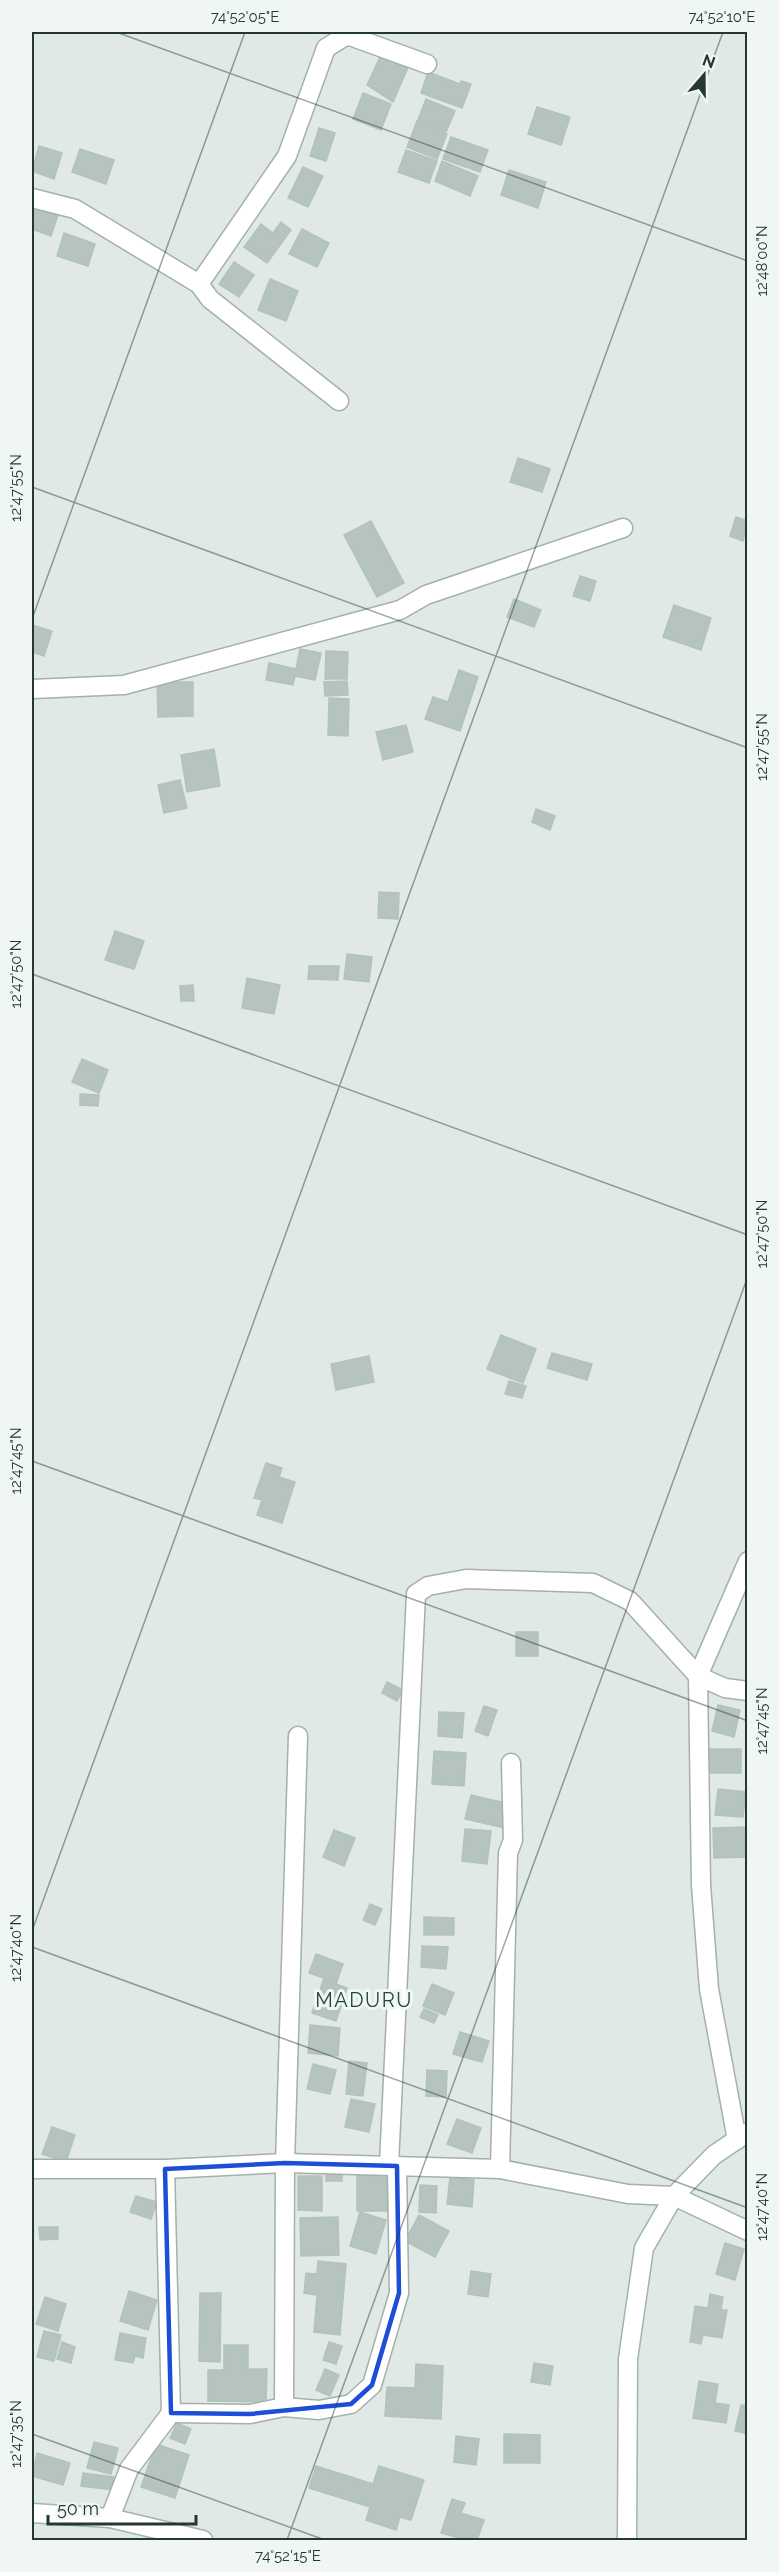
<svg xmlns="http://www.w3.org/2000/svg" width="779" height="2572" viewBox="0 0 779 2572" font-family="Raleway,sans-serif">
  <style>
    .building { fill: #b6c4bf; stroke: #b3c2bc; stroke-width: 1.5 }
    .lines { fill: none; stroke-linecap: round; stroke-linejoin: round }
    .street-casing { stroke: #a4b0ad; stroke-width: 21 }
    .secondary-casing { stroke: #a1b4ad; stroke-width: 21 }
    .street { stroke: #fff; stroke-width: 18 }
    .secondary { stroke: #fff; stroke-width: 18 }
    .marked { fill: none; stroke: #1d4ed8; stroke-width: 4.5; stroke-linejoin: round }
    .ticks { fill: none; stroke: #233833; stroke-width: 1.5; stroke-opacity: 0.45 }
    .labels { text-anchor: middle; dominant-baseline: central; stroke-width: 6; stroke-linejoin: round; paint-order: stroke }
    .quarter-label { font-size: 20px; letter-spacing: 1.5px; fill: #21473f; stroke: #f0f6f3 }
    .neatline { fill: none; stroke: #233833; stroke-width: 2 }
    .ticks-label { font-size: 15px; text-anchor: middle; fill: #233833 }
  </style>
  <rect width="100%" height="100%" fill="#e0e9e6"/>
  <g class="building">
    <path d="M381,55L410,63L393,102L367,85Z"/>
    <path d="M428,72L460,84L461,81L471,84L462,108L421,93Z"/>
    <path d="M363,93L391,104L381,130L353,119Z"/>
    <path d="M426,99L455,111L446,132L418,120Z"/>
    <path d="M537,107L570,117L561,145L528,134Z"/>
    <path d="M417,121L447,134L437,159L407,147Z"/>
    <path d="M319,128L335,133L326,161L310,156Z"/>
    <path d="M451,137L488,150L480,172L443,159Z"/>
    <path d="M39,146L62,153L54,179L32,171Z"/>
    <path d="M80,149L114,160L106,184L72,172Z"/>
    <path d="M406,150L437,161L429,183L398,172Z"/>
    <path d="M442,161L478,176L470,196L435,181Z"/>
    <path d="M303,167L323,176L308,207L288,198Z"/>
    <path d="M509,170L546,182L538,208L501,195Z"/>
    <path d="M32,202L59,212L51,236L32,229Z"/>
    <path d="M281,222L291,230L267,263L244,247L261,224L273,233Z"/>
    <path d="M302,229L329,243L317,267L289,254Z"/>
    <path d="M64,233L95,244L88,266L57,256Z"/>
    <path d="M234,262L254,275L239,297L219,284Z"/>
    <path d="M270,279L298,291L286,321L258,310Z"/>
    <path d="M518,458L550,469L542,492L510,482Z"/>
    <path d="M736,517L748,521L743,541L730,536Z"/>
    <path d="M371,521L404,583L377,597L344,535Z"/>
    <path d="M580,576L596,581L590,601L573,596Z"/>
    <path d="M514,599L541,610L534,627L507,617Z"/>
    <path d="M674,605L711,618L701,650L663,637Z"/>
    <path d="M32,625L52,631L44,656L32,652Z"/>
    <path d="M300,649L321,653L315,680L295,676L293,685L266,680L269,663L296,669Z"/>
    <path d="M326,651L348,652L347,679H325Z"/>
    <path d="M459,670L478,677L460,731L425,719L433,697L448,702Z"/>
    <path d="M347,681L348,695L325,696L324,682Z"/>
    <path d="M157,682H193V716L158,717Z"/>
    <path d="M329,698L349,699L348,736L328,735Z"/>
    <path d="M406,725L413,752L383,760L376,732Z"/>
    <path d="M214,749L220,786L187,792L181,755Z"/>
    <path d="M180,780L187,808L164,813L158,785Z"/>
    <path d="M536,809L555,816L550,830L532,822Z"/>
    <path d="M379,892L399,893L398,919L378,918Z"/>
    <path d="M115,931L144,941L134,969L105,960Z"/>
    <path d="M347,954L372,957L369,982L344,979Z"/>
    <path d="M309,966H339L338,980L308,979Z"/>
    <path d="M247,978L280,985L274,1014L242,1008Z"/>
    <path d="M193,985L194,1001H181L180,986Z"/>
    <path d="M82,1059L108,1070L99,1093L72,1082Z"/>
    <path d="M80,1094L99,1095L98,1106L80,1105Z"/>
    <path d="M501,1335L536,1349L523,1383L487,1369Z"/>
    <path d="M552,1353L592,1364L587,1380L547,1368Z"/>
    <path d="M369,1356L374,1382L336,1390L331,1364Z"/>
    <path d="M509,1381L526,1386L522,1398L505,1394Z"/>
    <path d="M266,1463L282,1468L279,1477L295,1482L282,1523L257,1515L262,1500L254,1498Z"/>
    <rect x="516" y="1632" width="22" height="24"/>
    <path d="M387,1682L403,1690L397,1701L382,1693Z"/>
    <path d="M718,1705L740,1710L734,1737L712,1731Z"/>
    <path d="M484,1706L497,1710L488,1736L475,1731Z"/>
    <path d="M439,1712L464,1713L462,1738L438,1736Z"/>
    <rect x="708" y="1749" width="33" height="24"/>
    <path d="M434,1751L466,1753L464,1786L432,1784Z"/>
    <path d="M718,1789L746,1792L743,1817L715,1815Z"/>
    <path d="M471,1795L510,1804L505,1828L465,1819Z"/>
    <path d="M748,1827V1857L714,1858L713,1828Z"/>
    <path d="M465,1829L491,1831L487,1864L462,1861Z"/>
    <path d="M334,1830L355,1838L344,1866L323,1857Z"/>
    <path d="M370,1904L382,1909L375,1925L363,1920Z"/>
    <path d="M424,1917L454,1918V1935H424Z"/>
    <path d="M422,1946L448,1947L446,1969L421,1967Z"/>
    <path d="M316,1954L343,1964L336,1984L347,1988L336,2021L312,2013L324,1978L309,1973Z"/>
    <path d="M432,1984L454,1993L445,2015L423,2006Z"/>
    <path d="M424,2009L438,2015L434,2023L420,2017Z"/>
    <path d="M310,2025L340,2028L338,2056L308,2053Z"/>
    <path d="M460,2032L489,2041L482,2062L453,2054Z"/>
    <path d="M349,2061L367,2063L363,2096L346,2094Z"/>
    <path d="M313,2064L336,2070L330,2094L307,2089Z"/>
    <path d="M427,2070L447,2071L446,2097L426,2096Z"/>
    <path d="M351,2099L375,2104L369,2132L345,2127Z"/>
    <path d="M457,2119L481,2128L472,2153L447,2144Z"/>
    <path d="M52,2127L75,2135L66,2162L42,2154Z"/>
    <rect x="326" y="2171" width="16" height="10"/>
    <path d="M357,2172H390L391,2211H357Z"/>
    <path d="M298,2176H322V2211L298,2210Z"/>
    <path d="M450,2177L474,2180L472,2207L447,2204Z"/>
    <path d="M420,2185L437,2186L436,2213L419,2212Z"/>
    <path d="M136,2196L157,2202L151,2219L130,2212Z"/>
    <path d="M360,2212L386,2220L376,2254L350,2246Z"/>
    <path d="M419,2215L449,2231L435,2257L405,2241Z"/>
    <path d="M338,2217L339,2255L301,2256L300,2218Z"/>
    <path d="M39,2227H58V2239L40,2240Z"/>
    <path d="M725,2243L744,2249L735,2280L716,2274Z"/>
    <path d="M318,2261L346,2264L340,2335L314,2332L317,2295L304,2293L306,2273L317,2274Z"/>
    <path d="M471,2271L491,2274L488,2297L468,2294Z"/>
    <path d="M129,2291L157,2300L148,2330L120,2321Z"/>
    <path d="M200,2293H221L220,2362L199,2361Z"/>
    <path d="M710,2294L723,2297L721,2310H727L722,2338L703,2335L701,2344L690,2342L695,2306L708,2308Z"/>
    <path d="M45,2297L66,2304L58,2331L36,2324Z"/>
    <path d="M44,2331L61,2335L54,2361L37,2357Z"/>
    <path d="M120,2333L146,2338L143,2358L135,2356L133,2363L115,2360Z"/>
    <path d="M62,2342L75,2347L71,2363L57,2359Z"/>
    <path d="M329,2342L342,2346L336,2364L323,2360Z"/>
    <path d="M224,2345H248V2369H267L266,2402L208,2401V2370H224Z"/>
    <path d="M534,2363L553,2366L550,2385L531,2382Z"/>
    <path d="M416,2364L443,2366L441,2419L385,2416L387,2387L415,2388Z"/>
    <path d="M325,2369L339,2375L330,2396L316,2390Z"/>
    <path d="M699,2381L718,2384L715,2403L729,2405L726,2423L693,2418Z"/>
    <path d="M741,2405L748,2406V2434L735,2431Z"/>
    <path d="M177,2423L191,2429L185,2444L170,2438Z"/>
    <path d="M504,2434L540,2435V2463H504Z"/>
    <path d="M456,2436L479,2439L476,2465L454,2462Z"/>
    <path d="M94,2442L118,2448L111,2474L87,2468Z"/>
    <path d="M156,2444L189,2455L175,2498L141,2487Z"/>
    <path d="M37,2453L70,2463L63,2485L32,2476Z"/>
    <path d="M316,2466L373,2484L379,2466L424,2480L411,2520L400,2517L396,2530L366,2520L370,2507L309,2488Z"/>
    <path d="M83,2473L114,2477L113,2490L81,2486Z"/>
    <path d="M452,2499L465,2503L461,2513L484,2520L477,2540H466L441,2533Z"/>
  </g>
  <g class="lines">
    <g class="street-casing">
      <g id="street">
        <path d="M32,198L75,209L199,284L210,299L339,401"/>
        <path d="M199,284L287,156L326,48L347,35L427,64"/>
        <path d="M32,689L124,685L400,610L426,595L623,528"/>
        <path d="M737,2140L709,1989L701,1885L698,1676L748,1561"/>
        <path d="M389,2165L416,1594L428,1586L466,1579L593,1583L630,1601L698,1676L725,1688L748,1691"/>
        <path d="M32,2169H165L285,2163L500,2169L628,2194L674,2196L748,2231"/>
        <path d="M165,2169L171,2413L250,2414L284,2407L319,2410L351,2404L372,2385L399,2293L397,2166"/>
        <path d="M500,2169L508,1853L513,1840L511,1763"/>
        <path d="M284,2407L285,2163L298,1736"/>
        <path d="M110,2518L129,2469L171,2413"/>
      </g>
    </g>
    <g class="secondary-casing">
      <g id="secondary">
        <path d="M32,2513L110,2518L203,2540"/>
        <path d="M627,2540L628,2359L644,2248L674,2196L714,2155L748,2132"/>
      </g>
    </g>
    <use href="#street" class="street"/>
    <use href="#secondary" class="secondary"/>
  </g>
  <path class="marked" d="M285,2163L397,2166L399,2293L372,2385L351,2404L250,2414L171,2413L165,2169Z"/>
  <path class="ticks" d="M116,32L748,261M32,487L748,748M32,619L245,32M32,974L748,1235M32,1461L748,1721M32,1931L723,32M32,1947L748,2208M32,2434L325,2540M287,2540L748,1276"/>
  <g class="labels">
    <g class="quarter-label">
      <text x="364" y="2000">MADURU</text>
    </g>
  </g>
  <rect width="779" height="2572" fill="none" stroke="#f0f6f3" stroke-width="66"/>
  <g transform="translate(704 75) rotate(20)" stroke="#f0f6f3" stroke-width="4.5" paint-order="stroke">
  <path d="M0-4.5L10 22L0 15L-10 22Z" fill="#233833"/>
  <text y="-9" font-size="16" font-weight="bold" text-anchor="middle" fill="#233833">N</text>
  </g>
  <path d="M48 2515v9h148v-9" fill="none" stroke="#233833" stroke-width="3"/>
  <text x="57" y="2515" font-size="18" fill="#233833" stroke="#f0f6f3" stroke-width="4.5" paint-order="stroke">50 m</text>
  <rect x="33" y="33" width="713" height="2506" class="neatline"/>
  <g class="ticks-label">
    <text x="245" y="22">74°52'05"E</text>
    <text x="722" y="22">74°52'10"E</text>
    <text transform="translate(762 261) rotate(-90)" y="5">12°48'00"N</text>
    <text transform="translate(16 488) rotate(-90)" y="5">12°47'55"N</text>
    <text transform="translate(762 747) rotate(-90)" y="5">12°47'55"N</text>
    <text transform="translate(16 974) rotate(-90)" y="5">12°47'50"N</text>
    <text transform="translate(762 1234) rotate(-90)" y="5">12°47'50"N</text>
    <text transform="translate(16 1461) rotate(-90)" y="5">12°47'45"N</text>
    <text transform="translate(762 1721) rotate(-90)" y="5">12°47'45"N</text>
    <text transform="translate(16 1948) rotate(-90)" y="5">12°47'40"N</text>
    <text transform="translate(762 2207) rotate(-90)" y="5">12°47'40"N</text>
    <text transform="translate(16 2434) rotate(-90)" y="5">12°47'35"N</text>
    <text x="288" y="2561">74°52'15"E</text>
  </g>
</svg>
